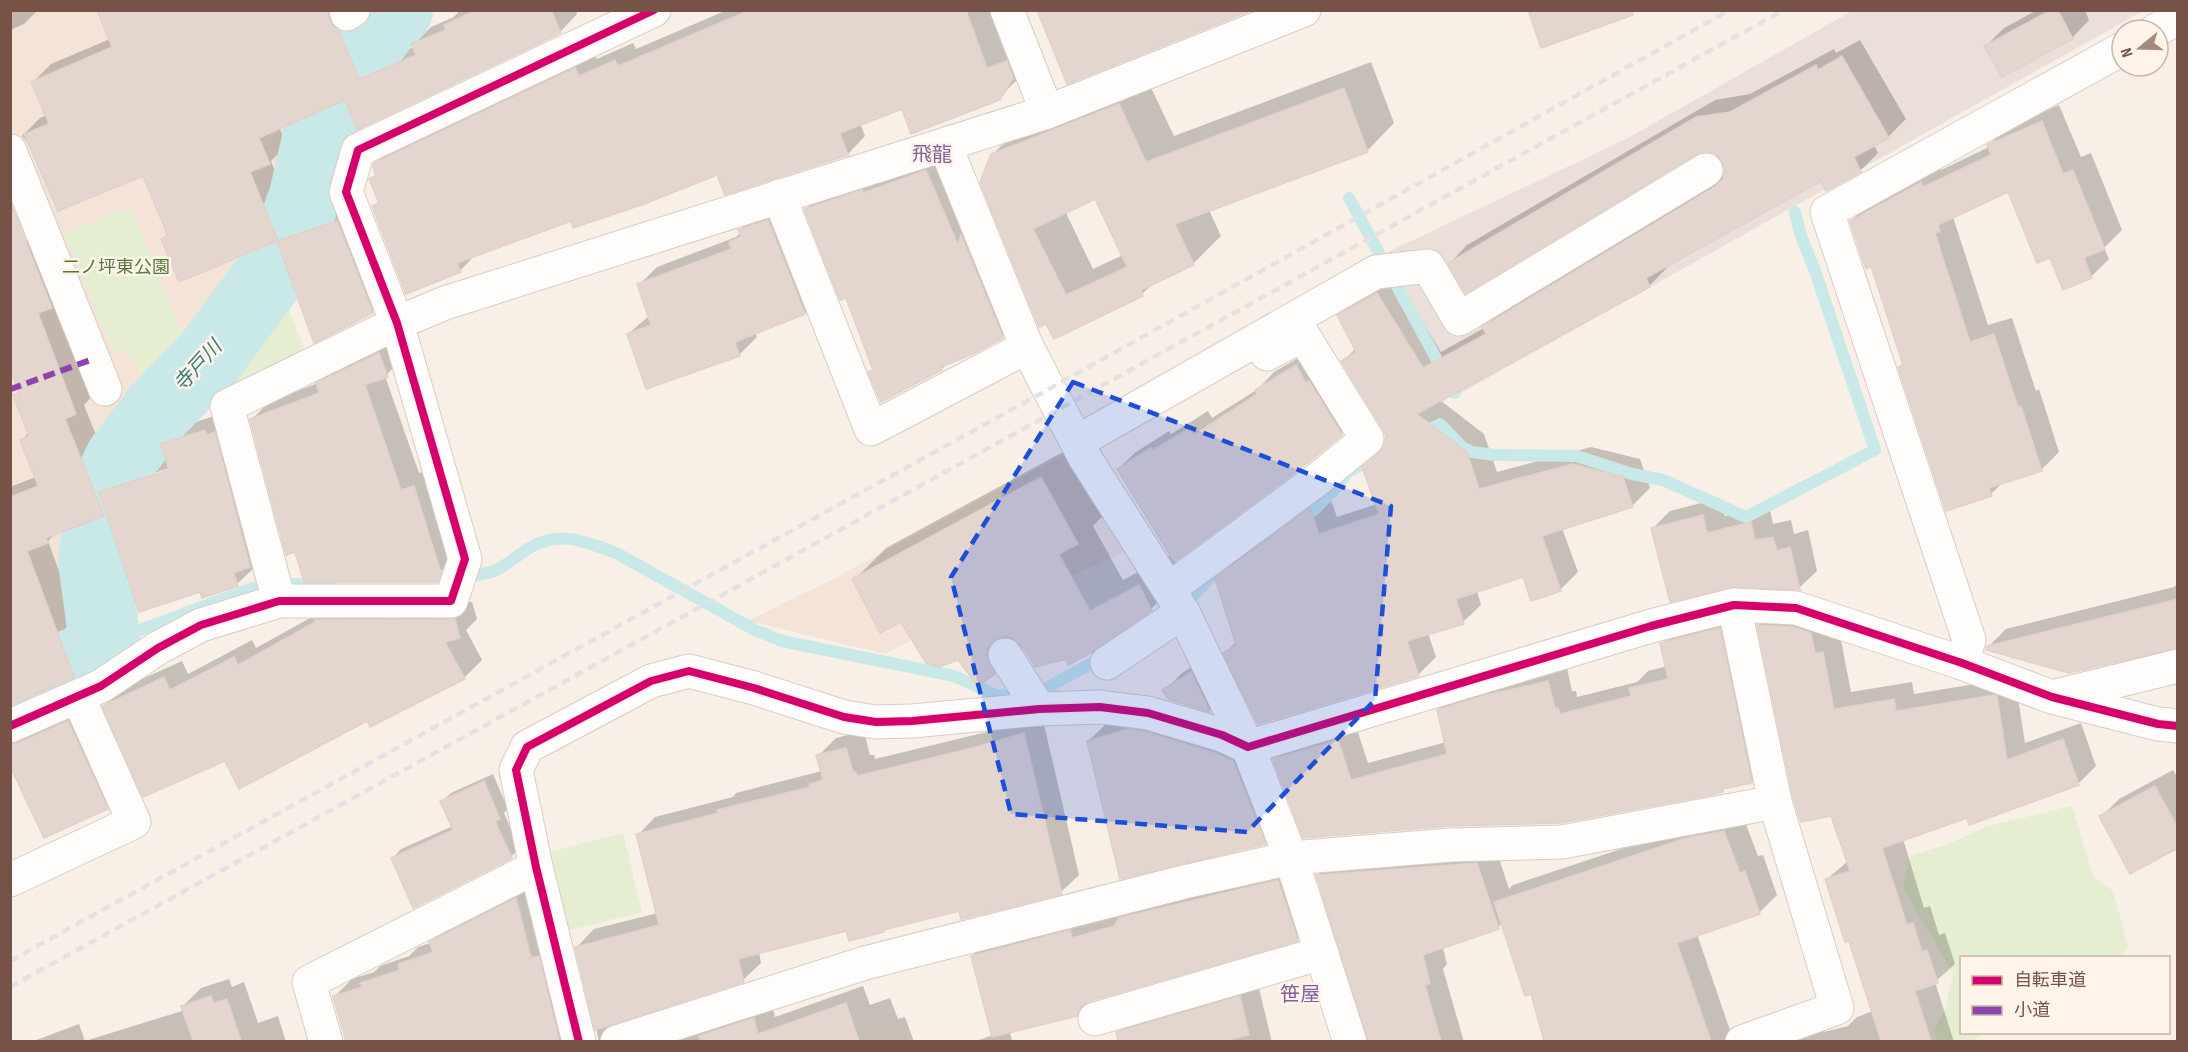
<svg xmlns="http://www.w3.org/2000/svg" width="2188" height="1052" viewBox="0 0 2188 1052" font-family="'Sofia Sans Condensed','Noto Sans JP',sans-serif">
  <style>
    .residential { fill: #f4e4d7 }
    .industrial { fill: #eadfd9 }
    .green { fill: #e5eed0 }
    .shadow { fill: #0003; fill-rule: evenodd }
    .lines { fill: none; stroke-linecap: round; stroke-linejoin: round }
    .stream { stroke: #c8e9e8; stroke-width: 12 }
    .river { stroke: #c8e9e8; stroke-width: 72 }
    .building { fill: #e4d6cf; stroke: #e1d1c9; stroke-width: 1.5; fill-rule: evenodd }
    .minor-casing { stroke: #d9ccc5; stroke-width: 35 }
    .minor { stroke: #fefdfb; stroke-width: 33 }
    .rail { stroke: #e4e1e4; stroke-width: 4.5; stroke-dasharray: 9 6; stroke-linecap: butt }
    .quiet { stroke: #8e44ad; stroke-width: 6; stroke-dasharray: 12 6; stroke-linecap: butt }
    .cycleway-casing { stroke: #fff4e9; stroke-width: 11 }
    .cycleway { stroke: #d6006c; stroke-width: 8 }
    .marked { fill: #1d4ed8; fill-opacity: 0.2; stroke: #1d4ed8; stroke-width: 4.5; stroke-dasharray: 12 8; stroke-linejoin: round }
    .labels { text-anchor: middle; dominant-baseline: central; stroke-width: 5; stroke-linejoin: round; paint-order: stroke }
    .park-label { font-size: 18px; fill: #53793a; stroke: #fff4e9 }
    .neighbourhood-label { font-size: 20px; fill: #81609c; stroke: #fff4e9 }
    .water-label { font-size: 20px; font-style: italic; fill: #387b7e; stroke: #fff4e9 }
  </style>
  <rect width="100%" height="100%" fill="#f8efe7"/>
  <g class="residential">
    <path d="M11,11H373L369,13L341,64L298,159L292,193L277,241L228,312L140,409L109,455L91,496L80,549L86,606L77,645L73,650L11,676Z"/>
    <path d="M1068,452L1131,549L1025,597L1018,585L885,654L748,621L839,576Z"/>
  </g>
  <path class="industrial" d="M1852,11H2143L1461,393L1386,253L1628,138Z"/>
  <g class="green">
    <path d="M131,208L188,350L147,392L134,357L111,347L65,234Z"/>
    <path d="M285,299L304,349L225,394L216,370Z"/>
    <path d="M2072,806L2093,876L2113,891L2128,946L2121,957L1962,958V1032L1985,1033L1973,1041H1938L1933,1030L1946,1008L1953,973L1903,888L1910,856L1954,842L1985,827Z"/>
    <path d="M623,833L642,912L566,931L546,853Z"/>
  </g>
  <g class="shadow">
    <path d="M10,10H38L24,24L10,30Z"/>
    <path d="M98,10H353L357,13L377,62L414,47L413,45L431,27L454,17L460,10H576L577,14L560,32L346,98L279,127L287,145L271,161L296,224L355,204L390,294L372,312L315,341L278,239L180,280L162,239L169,233L144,174L28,143L22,136L40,118L47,115L33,82L51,64L110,39Z"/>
    <path d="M727,10H990L1005,52L1025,44L1017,80L999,98L903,107L860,123L865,136L848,154L718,173L571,219L476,254L460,271L373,207L379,201L371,179L377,173L375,164L393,146L593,51L597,59L633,43L636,49Z"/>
    <path d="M2037,10H2085L2089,20L2072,38L1986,46L2004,28Z"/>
    <path d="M1860,40L1906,119L1888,137L1874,145L1878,153L1860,171L1821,179L1666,265L1667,268L1649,286L1440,400L1484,434L1497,472L1591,447L1640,459L1650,488L1632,506L1562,528L1578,572L1560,590L1524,575L1477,591L1481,605L1463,622L1428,633L1436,657L1418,675L1225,653L1237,641L1217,579L1235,561L1328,492L1337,517L1377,504L1364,468L1386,446L1387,437L1384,429L1343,361L1356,348L1339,316L1357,298L1395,276L1441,352L1484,328L1501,310L1725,175L1726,170L1724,160L1715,152L1705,150L1450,263L1467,245L1715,100L1750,94L1834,49L1836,53Z"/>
    <path d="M1371,62L1394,123L1367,151L1209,210L1221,236L1194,263L1156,281L1142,294L1055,337L992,155L1020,127L1146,77L1174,136ZM1096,197L1123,255L1093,269L1065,211Z"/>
    <path d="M2059,105L2081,157L2091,153L2122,230L2104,248L2109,259L2091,277L2050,256L2008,189L1953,217L1988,325L2012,318L2036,391L2039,389L2059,452L2041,470L2003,482L1991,494L1900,367L1904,363L1872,264L1851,221L1869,203L1939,165L1941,170L1989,147L1988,146L2006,128Z"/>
    <path d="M944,153L1020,319L1002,337L948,363L942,369L870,372L874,368L847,296L806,209L824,191Z"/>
    <path d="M786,203L822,295L805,313L755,332L757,337L739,355L628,334L650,315L639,285L657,267L736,237L741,232L740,230L758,212Z"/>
    <path d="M47,233L93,395L84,405L114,480L119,475L167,459L163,445L181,427L223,413L255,567L237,584L201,590L107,510L103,514L57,532L48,541L91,658L74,676L10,704V487L36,477L22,440L29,432L15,396L20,390L10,365V249L14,246ZM176,466L177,469L120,487V484Z"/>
    <path d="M397,336L404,358L385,376L419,473L431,469L455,563L437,581L252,419L269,402L318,383L336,366Z"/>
    <path d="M1314,349L1359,416L1341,434L1306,463L1174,560L1183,577L1151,609L1068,657L1023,645L994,673L958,659L902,620L854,580L886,548L1074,446L1109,510L1093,526L1123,580L1171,555L1118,469L1136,452L1169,431L1171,434L1208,411L1212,418L1258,389L1274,372Z"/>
    <path d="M1720,498L1725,516L1769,505L1773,524L1791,520L1794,534L1808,530L1817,571L1799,588L1653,528L1670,511Z"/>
    <path d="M2178,583V646L1988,647L2006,629L2174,587Z"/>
    <path d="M472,602L477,619L466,630L482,660L464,678L367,719L225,759L104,706L122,688L182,661L188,674L252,640L256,648L328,608L334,603Z"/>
    <path d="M1777,608L1840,635L1851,692L1912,682L1914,694L2012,678L2015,679L2025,743L2081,723L2096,766L2078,784L1967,817L1903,839L1924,908L1930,906L1939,935L1945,933L1955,964L1935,982L1954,1042H1770L1821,1023L1824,1032L1848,1026L1857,1017L1873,1011L1850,939L1827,879L1848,861L1759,625Z"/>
    <path d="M1737,611L1769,764L1751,782L1726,787L1722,791L1449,825L1275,760L1292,742L1355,723L1368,763L1446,742L1438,710L1456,693L1566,664L1572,691H1576L1577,697L1637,682L1648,671L1667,666L1662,644L1679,626Z"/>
    <path d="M1209,656L1227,693L1210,710L1169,698L1164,691L1182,673Z"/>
    <path d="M86,704L125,790L107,808L10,763V739Z"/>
    <path d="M1042,716L1079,875L1061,892L960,909L886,928L883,931L847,929L759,952L761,963L743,980L616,1021V1029L628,1042H599L577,947L594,929L658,913L638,835L655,817L733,797L736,793L822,771L818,756L836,738L864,731L870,755H874L875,759L995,730Z"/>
    <path d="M1106,724L1233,735L1283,825L1265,843L1088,741Z"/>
    <path d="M2173,770L2178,778V846L2101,817L2119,799Z"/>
    <path d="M493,774L508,809L504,813L519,848L511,857L393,858L401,849L453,826L442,801L451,793Z"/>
    <path d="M1742,814L1758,856L1763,855L1777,895L1759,913L1697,934L1734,1042H1546L1532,992L1503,923L1498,927L1443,948L1447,964L1443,969L1464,1042H1372L1318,875L1335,858L1495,846L1509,889L1513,885L1705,821Z"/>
    <path d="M1296,863L1315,921L1297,939L1091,999L1076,1014L1009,1031L1013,1042H973L993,1035L972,956L990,938Z"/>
    <path d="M533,882L590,1042H348L334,997L352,979L374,972L380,966L409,956L418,947L430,943L448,925Z"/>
    <path d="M229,979L232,987L244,982L258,1023L278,1016L286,1042H31L79,1024L85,1041L185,1010L183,1006L201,988Z"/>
    <path d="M1257,980L1272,1042H1120L1118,1033L1135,1015Z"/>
    <path d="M863,986L870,1005L890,998L898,1019L905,1017L914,1042H645L771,1001L775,1017Z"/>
  </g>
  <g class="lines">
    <g class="stream">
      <path d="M1349,198L1455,393"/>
      <path d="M1420,434L1440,424L1462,447L1472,452L1495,455L1577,456L1632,474L1663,480L1746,517L1875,450L1815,271L1800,233L1795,212"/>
      <path d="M1259,539L1289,526L1315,509L1336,488L1348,472L1385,452"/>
      <path d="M424,576C446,575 473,578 494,571C506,566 518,555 529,548C560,529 587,542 618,554L755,630L782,641L954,676L998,696L1041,691L1103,657"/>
      <path d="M1181,609L1216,571"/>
      <path d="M104,635L140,630L252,588L332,581"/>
    </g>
    <path class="river" d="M10,690L89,658L104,635L94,561L103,498L120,460L159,409L208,359L273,271L293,229L305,196L319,135L340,87L361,54L385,22L397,10"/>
  </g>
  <g class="building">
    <path d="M97,10H328L329,19L333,26L339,31L359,79L416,55L411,44L446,30L444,25L476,10H551L561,33L357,130L345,100L259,138L270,164L250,172L278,241L337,221L373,313L314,343L277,241L179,282L161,239L168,236L143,176L58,211L24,134L49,124L31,82L112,47Z"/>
    <path d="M750,10H966L987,68L1007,61L1013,78L1000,100L911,134L902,109L840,133L848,155L725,195L717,175L644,204L573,228L571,221L457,263L461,272L406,294L372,206L379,203L369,179L376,176L373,167L374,163L575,68L579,76L615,60L618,66Z"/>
    <path d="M1037,10H1246L1247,12L1067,84Z"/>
    <path d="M1528,10H1632L1633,15L1541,48Z"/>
    <path d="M2051,10H2058L2073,39L2002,77L1984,46Z"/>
    <path d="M1842,56L1889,138L1854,157L1861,172L1826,191L1821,181L1646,278L1650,287L1417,414L1467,452L1479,489L1572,464L1623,477L1633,507L1542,536L1561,591L1531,601L1523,577L1456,599L1464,624L1407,641L1419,676L1258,724L1223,653L1236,645L1215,578L1310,508L1319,534L1379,514L1362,467L1379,453L1384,446L1386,437L1383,429L1341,361L1356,352L1337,315L1377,293L1423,368L1486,334L1482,327L1716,186L1723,179L1725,170L1722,161L1715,153L1705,151L1696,154L1466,293L1448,263L1696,117L1730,112L1816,65L1818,70Z"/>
    <path d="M1344,88L1368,152L1175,224L1194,265L1141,290L1143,296L1054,339L1046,324L1039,327L980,182L991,154L1119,104L1146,162ZM1095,199L1127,267L1066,295L1033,229Z"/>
    <path d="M2042,121L2063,174L2073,170L2105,249L2084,258L2092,278L2063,290L2050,258L2037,263L2008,192L1938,225L1940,231L1935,233L1970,342L1994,334L2018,407L2021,406L2042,471L1989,488L1992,496L1946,511L1898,367L1903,365L1871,266L1866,269L1850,221L1921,182L1923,187L1991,155L1987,145Z"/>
    <path d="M926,170L958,245L961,235L1003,338L975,353L941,367L942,370L881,402L868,372L873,370L846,298L840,300L804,209L862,190L863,193L868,191Z"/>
    <path d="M12,206L52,308L38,313L76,414L65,419L104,516L46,538L48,543L27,551L74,677L10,705V497L38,486L20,440L29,436L13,395L20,393L10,369Z"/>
    <path d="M768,220L805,314L735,342L740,356L646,389L627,334L651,325L637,284L731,249L729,242L741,237L738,230Z"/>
    <path d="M379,353L388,377L365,385L401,490L414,486L441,573L437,582H304L295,552L286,555L250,419L319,393L316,383Z"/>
    <path d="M1296,365L1306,383L1309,381L1342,435L1306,464L1174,562L1117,469L1151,448L1153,450L1190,428L1194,435L1257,394L1255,390Z"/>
    <path d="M205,430L207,435L215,432L250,567L234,573L238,586L202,598L200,592L139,612L99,492L169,470L161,444Z"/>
    <path d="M1041,477L1078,544L1059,554L1090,611L1139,585L1152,610L1094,651L1068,665L1067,659L1035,667L1027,653L1014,639L1005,636L996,639L989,646L986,655L995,674L978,686L958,660L939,667L926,663L901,622L880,633L852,579Z"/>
    <path d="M1703,515L1707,533L1751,522L1755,540L1773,537L1777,551L1790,547L1800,590L1731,587L1670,602L1651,528Z"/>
    <path d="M2178,599V648L2069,673L1986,650L1987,646Z"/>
    <path d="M455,619L460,638L445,642L465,679L370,727L367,721L239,789L225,761L143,797L102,706L164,677L170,690L234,657L238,665L315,622V620Z"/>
    <path d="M1757,625L1793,627L1811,633L1815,653L1823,652L1834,709L1894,699L1896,711L1994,695L1997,696L2007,760L2063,739L2079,785L1969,825L1967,818L1882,848L1907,925L1913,923L1922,952L1927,950L1938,983L1915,991L1931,1041H1881L1849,941L1845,942L1825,879L1850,871L1831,816L1801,822L1793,797Z"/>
    <path d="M1720,628L1752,783L1723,789V792L1711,795L1560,823L1449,826L1303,838L1273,759L1338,740L1351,780L1447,754L1437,710L1486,695L1548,681L1555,708H1558L1560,714L1631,696L1629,688L1668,679L1660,643Z"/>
    <path d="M1191,672L1210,712L1168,699L1162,690Z"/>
    <path d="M68,721L108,809L44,838L10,766V744L18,743Z"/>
    <path d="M1128,729L1144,731L1215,753L1233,761L1266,844L1120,879L1087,741Z"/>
    <path d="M1024,733L1062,894L961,919L959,911L883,930L884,932L849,941L846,931L738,959L744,982L595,1030L575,947L659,925L636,834L718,813L717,810L810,787L809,784L823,780L816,755L846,748L853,772H856L857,776L976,747Z"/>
    <path d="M484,781L500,819L495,821L512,858L413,908L391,858L453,830L440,801Z"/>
    <path d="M2155,786L2178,828V848L2130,874L2099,816Z"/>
    <path d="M1724,831L1740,873L1745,871L1760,914L1677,943L1711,1041H1544L1531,994L1525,996L1494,902L1686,838Z"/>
    <path d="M1477,863L1499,929L1423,955L1430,983L1425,985L1441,1041H1368L1316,875Z"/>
    <path d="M1278,880L1298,941L1090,1001L1081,1006L1077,1016L992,1037L971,956L1070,930L1072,938L1114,926L1119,918Z"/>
    <path d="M516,898L531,958L539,956L559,1040L553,1041H346L333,996L362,987L360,983L400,970L398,964L433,952L429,942Z"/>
    <path d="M211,996L214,1003L227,999L241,1041H193L181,1006Z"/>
    <path d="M1240,996L1249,1035L1224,1041H1118L1116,1032Z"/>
    <path d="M846,1003L859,1041H701L699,1036L754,1018L758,1034Z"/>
  </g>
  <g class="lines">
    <g class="minor-casing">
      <g id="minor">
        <path d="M346,10L347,14L353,10"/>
        <path d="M2156,30L2178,18"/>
        <path d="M1047,112L1304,10"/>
        <path d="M945,145L1027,347L1085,458L1183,612L1248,747L1291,858L1350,1042"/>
        <path d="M10,151L105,389"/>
        <path d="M779,196L871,429L1027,347"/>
        <path d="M1077,442L1376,272L1428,266L1459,319L1706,170"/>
        <path d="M1169,589L1318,479L1367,439L1303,335L1267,354"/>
        <path d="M279,601L227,406L397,323L445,303L1047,112L1007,10"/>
        <path d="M1734,605L1775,802L1837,1008L1742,1042"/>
        <path d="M1005,655L1039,709"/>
        <path d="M1107,663L1183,612"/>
        <path d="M1962,663L1969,640L1827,212L2122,49"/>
        <path d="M2056,696L2178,666"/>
        <path d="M10,726L101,686L158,648L201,625L279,601H451L465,559L397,323L346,192L358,150L654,10"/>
        <path d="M10,880L134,822L78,697"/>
        <path d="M1095,1019L1322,953"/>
        <path d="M326,1042L309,982L536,867"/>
        <path d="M579,1042L536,867L516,770L527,747L651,681L689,671L754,688L844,717L876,722L912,721L1039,709L1100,707L1148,713L1222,735L1248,747L1651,626L1734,605L1796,608L1962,663L2052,697L2158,724L2178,726"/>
        <path d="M617,1042L865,963L1184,882L1291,858L1451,845L1562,842L1775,802"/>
      </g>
    </g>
    <use href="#minor" class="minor"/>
    <g class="rail">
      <path d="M10,961L1049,389L1730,10"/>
      <path d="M10,987L1784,10"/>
    </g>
    <path class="quiet" d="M10,388L11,389L93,359"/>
    <g class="cycleway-casing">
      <g id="cycleway">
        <path d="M10,726L101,686L158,648L201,625L279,601H451L465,559L397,323L346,192L358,150L654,10"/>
        <path d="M579,1042L536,867L516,770L527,747L651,681L689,671L754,688L844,717L876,722L912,721L1039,709L1100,707L1148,713L1222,735L1248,747L1651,626L1734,605L1796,608L1962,663L2052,697L2158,724L2178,726"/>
      </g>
    </g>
    <use href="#cycleway" class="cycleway"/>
  </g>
  <path class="marked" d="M1073,382L1391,506L1375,700L1247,832L1011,814L951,577Z"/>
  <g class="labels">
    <g class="park-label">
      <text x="116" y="267">二ノ坪東公園</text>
    </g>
    <g class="neighbourhood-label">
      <text x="932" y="155">飛龍</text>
      <text x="1300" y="995">笹屋</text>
    </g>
    <g class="water-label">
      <text transform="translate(198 366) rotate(-48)">寺戸川</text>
    </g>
  </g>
  <rect width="2188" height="1052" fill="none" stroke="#775246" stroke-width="24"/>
  <rect x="1960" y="956" width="210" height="78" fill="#fff4e9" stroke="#c9b3a8" stroke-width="1.5"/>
  <rect x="1972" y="976" width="30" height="9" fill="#d6006c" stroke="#c9b3a8" stroke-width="1.5"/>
  <text x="2014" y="986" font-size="18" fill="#775246">自転車道</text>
  <rect x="1972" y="1006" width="30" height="9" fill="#8e44ad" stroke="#c9b3a8" stroke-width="1.5"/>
  <text x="2014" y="1016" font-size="18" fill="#775246">小道</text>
  <g transform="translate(2140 48) rotate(251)"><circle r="28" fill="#fff4e9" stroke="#c9b3a8" stroke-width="1.5"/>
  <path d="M0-4.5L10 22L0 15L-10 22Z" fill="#a4897e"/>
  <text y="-9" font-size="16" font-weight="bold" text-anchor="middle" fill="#775246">N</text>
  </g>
</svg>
